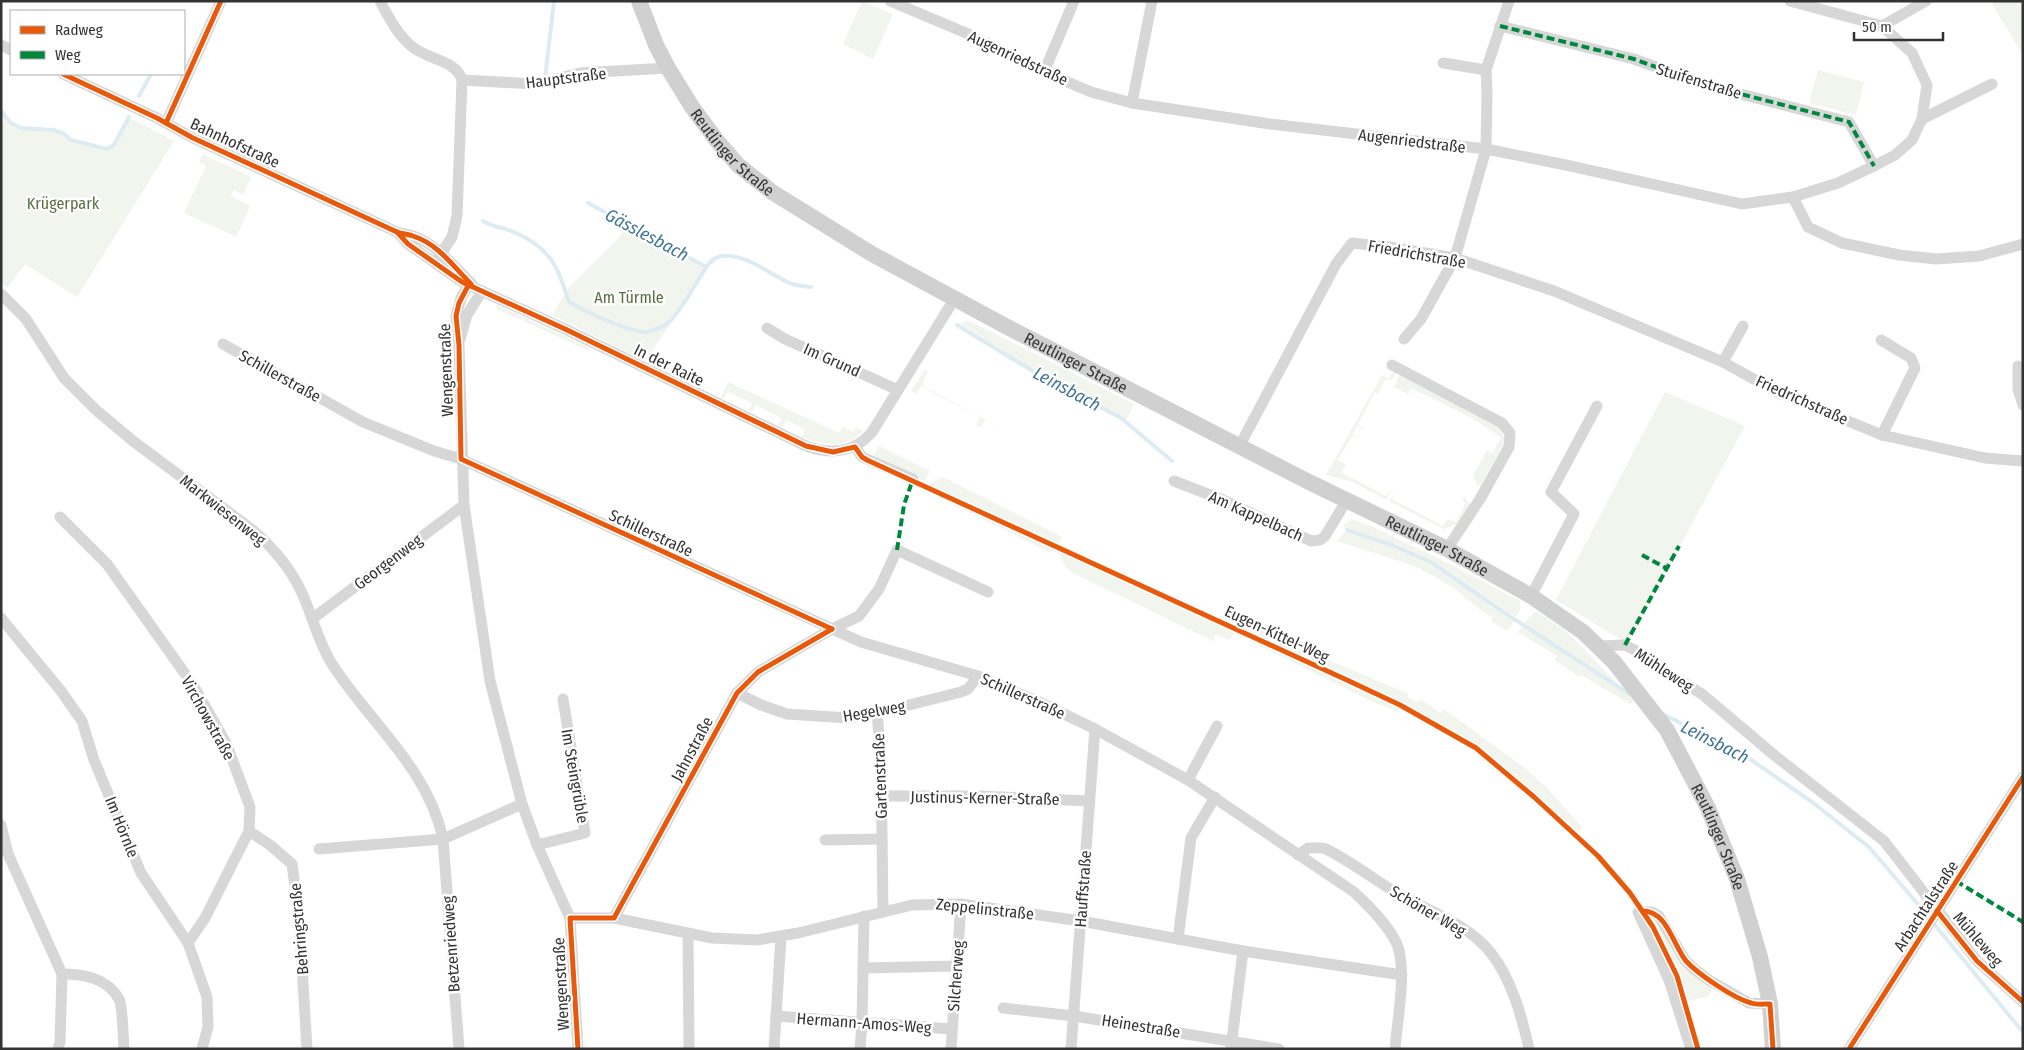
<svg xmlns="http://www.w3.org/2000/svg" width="2024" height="1050" viewBox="0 0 2024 1050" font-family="'Fira Sans Condensed',sans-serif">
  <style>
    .green { fill: #f1f5ed }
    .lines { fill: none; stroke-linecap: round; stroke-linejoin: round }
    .stream { stroke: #ddebf3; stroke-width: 4 }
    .minor { stroke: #d7d7d7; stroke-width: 11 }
    .secondary { stroke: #d0d0d0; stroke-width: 16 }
    .quiet { stroke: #00873e; stroke-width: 4; stroke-dasharray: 8 4; stroke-linecap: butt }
    .cycleway-casing { stroke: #fff; stroke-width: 8 }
    .cycleway { stroke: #e8590c; stroke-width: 5 }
    .labels { text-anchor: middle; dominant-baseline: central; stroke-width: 5; stroke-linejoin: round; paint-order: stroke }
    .street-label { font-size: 16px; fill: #333; stroke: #fff }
    .park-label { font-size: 16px; fill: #56703f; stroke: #fff }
    .water-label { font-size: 18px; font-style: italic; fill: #3f7597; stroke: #fff }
  </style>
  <rect width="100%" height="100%" fill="#fff"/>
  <g class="green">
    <path d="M862,1L893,14L873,59L843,44Z"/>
    <path d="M1994,1H2023V55L1992,4Z"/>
    <path d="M1818,70L1864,82L1856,115L1809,103Z"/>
    <path d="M1,112L10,123L20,129L53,131L62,134L70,140L107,149L114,146L130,118L174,141L77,297L25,264L7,288L1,283Z"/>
    <path d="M203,154L251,177L243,195L234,190L231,196L250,206L236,237L184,213L206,166L199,162Z"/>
    <path d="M626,228L707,270L645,361L552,315L570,286L616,241Z"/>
    <path d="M497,305L590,348L589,351L499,310L496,309Z"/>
    <path d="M965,321L972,322L1134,404L1126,420L1032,369L960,324Z"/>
    <path d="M925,370L928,371L922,385L1001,428L985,420L981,427L976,425L980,417L921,386L916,394L911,391Z"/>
    <path d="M1393,372L1396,373L1392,380H1385L1378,394L1375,392L1358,424L1365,430L1357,426L1353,434L1361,439L1352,436L1338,460L1346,465L1341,472L1344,474L1386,496L1391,489L1386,500L1353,482L1326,475L1382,375L1389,379Z"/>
    <path d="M1400,375L1498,426L1504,437L1503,445L1480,486L1477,485L1473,476L1487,450L1493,453L1501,437L1468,416L1411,388L1408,394L1394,387Z"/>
    <path d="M728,382L839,433L842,427L854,432L856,427L863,431C845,449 824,445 802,437L805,429L786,420L782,427L778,425L782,418L756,405L752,412L749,411L752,403L728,392L724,399L721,397Z"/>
    <path d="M1665,392L1745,426L1627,643L1556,600Z"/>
    <path d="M879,446L930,471L924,482L873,456Z"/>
    <path d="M943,477L1062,537L1059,544L929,484Z"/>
    <path d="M916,486L929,489L1348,682L1399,708L1398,712L1371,701L1234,633L1230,640L1216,634L1213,641L1073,573C1070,571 1068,570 1066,567C1060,559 1063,549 1049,552Z"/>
    <path d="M1396,491L1392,499L1443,526L1448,519L1456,522L1466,503L1462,500L1463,497L1466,498L1470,505L1457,524L1444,529L1389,501Z"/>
    <path d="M1351,519L1371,526L1452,565L1520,601V610L1516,617L1432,560L1395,544L1343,526Z"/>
    <path d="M1345,532L1391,546L1431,564L1514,621L1507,631L1491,621L1493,617L1483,612L1451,586L1415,566L1337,541Z"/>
    <path d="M1538,612L1567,632L1619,685L1524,623L1534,613Z"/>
    <path d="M1252,625L1302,649L1397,689L1408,694L1407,697L1418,703L1420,699L1441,713L1444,709L1522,766L1544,785L1583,828L1577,833L1527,789L1471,743L1392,700L1248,632Z"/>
    <path d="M1523,626L1623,691L1634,701L1630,704L1581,675L1580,677L1554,660L1557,656L1518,632Z"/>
    <path d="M1654,919L1713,987L1708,997L1687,1001L1680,978L1651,920Z"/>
  </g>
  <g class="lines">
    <g class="stream">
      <path d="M545,79L554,1"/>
      <path d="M139,96L151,74"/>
      <path d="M1,111L11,123L21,128L53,130L63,133L71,140L107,149L114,145L129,117"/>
      <path d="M588,203L706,267"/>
      <path d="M483,221C495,228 504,227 516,233C551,248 558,268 569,302C586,312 628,332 647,332C653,331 664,326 668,323C681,311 689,294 699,279C704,271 709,260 718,257C743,250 771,276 792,284C798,286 805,286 811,287"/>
      <path d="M957,325L1031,370L1121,418L1172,461"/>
      <path d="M1347,530L1392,545L1431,562L1511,617L1631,695"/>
      <path d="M1663,714L1747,757L1812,802L1869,847L1916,902L2022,1031"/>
    </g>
    <g class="minor">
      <path d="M380,1C389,18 398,36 414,48C428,59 457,61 462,80L457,216L452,237L438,258"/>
      <path d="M890,1L966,33L1044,72L1091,92L1132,103L1270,124L1486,149L1566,165L1742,204L1793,197L1838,183L1874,166L1895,155L1912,140L1922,119L1927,85L1912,53L1882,26L1790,1"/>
      <path d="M1500,26L1634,59L1702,84L1849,122L1874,166"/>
      <path d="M1882,26L1926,1"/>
      <path d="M1,45L11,50"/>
      <path d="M1443,63L1486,70"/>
      <path d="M1044,72L1074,1"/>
      <path d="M63,74L157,118L193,138L397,232C402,234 408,234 413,236C438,245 453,266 472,284"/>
      <path d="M462,80L535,84L580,73L668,68"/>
      <path d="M1132,103L1152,1"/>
      <path d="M1922,119L1992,84"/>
      <path d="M166,123L221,1"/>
      <path d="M1793,197L1808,227L1842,243L1899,255L1936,259L1979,256L2023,244"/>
      <path d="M397,232L408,244L462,282L565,329L806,446C832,455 854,453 872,432L955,298"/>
      <path d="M470,282L461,298L456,316L459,345L464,505L490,681L522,804L537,845L570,918L578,1049"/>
      <path d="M1,294L26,319L64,378L96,410L133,441L254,531C273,548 290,567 301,591C312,614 318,642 332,664C370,723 428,768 443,839L459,1049"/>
      <path d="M767,328L785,339L898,390"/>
      <path d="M460,339L467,315L482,291"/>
      <path d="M1404,339L1421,319L1455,258L1486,149L1487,92L1486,70L1509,1"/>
      <path d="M1881,340L1911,358L1915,368L1882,435"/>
      <path d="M223,344L363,422L434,451L461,459L861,642L978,676L1037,701L1095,729L1188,780L1354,892C1370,907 1386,923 1396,942C1408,967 1397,1021 1395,1049"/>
      <path d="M1723,362L1743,326"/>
      <path d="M1392,365L1502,423L1510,433L1509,447L1480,499L1447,549"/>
      <path d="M2018,366V389L2023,405"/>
      <path d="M1240,445L1336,264L1352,243L1390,247L1455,258L1554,291L1723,362L1777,392L1882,435L1985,458L2023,461"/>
      <path d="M855,447L862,457L913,479"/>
      <path d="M1174,481L1223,500L1311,541L1320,540L1325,536L1347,500"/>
      <path d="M60,517L107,564L193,685L226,743L250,807L249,831L205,918L188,943"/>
      <path d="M1531,596L1574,514L1551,492L1597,406"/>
      <path d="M1,618L61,691L82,721L94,760L141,873L188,943L207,997L208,1027L202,1049"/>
      <path d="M312,619L464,505"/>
      <path d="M1598,646L1625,645L1644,655L1672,676L1702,694L1774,755L1884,841L1977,961L2023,1002"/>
      <path d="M737,693L761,705L787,714L849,718L877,713L961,692L968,689L978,676"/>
      <path d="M877,713L881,757L883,912"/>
      <path d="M1188,780L1217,726"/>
      <path d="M881,796H980L1089,801"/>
      <path d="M1,825L8,854L62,974L60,1042L58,1049"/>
      <path d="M249,831L270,845L292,864L299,916L307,1049"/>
      <path d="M825,840L881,839"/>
      <path d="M537,845L585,833L563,699"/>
      <path d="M319,849L443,839L522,804"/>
      <path d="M1298,855L1308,848C1314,848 1321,847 1326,849C1350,861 1372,878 1395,892C1427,911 1467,923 1491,953C1512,980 1522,1017 1529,1049"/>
      <path d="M570,918H614L712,938L757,940L798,933L912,905L961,904L1081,921L1243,951L1402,975"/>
      <path d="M614,918L737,693L758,672L832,629L859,616L879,589L897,550L988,592"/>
      <path d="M688,934L689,1049"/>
      <path d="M1178,939L1191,838L1215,797"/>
      <path d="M863,968L956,966"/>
      <path d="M62,974C84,974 107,978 119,999C123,1006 123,1039 124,1049"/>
      <path d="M1003,1008L1074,1016L1279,1049"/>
      <path d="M776,1016L952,1029"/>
      <path d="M1231,1047L1243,951"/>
      <path d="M774,1049L781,937"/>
      <path d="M860,1049L862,1023L864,916"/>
      <path d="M951,1049L961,904"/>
      <path d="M1071,1049L1095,729"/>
      <path d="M1691,1049L1669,980L1638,912H1652L1659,916L1685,960L1694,969L1709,980L1749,1003L1770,1004"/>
      <path d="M1849,1049L2023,777"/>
    </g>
    <path class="secondary" id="s1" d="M639,1L656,45L668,68L692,107L718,142L738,165L772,192L872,254L1011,329L1309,482L1447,549L1531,596L1583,632L1614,662L1667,730L1708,808L1737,879L1760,957L1770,1004L1773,1049"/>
    <g class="quiet">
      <path d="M1500,26L1634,59L1702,84L1849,122L1874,166"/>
      <path d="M897,550L904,505L913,479"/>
      <path d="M1642,555L1666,568"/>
      <path d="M1625,645L1679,546"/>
      <path d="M1956,881L2023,922"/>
    </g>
    <g class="cycleway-casing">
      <g id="cycleway">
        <path d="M63,74L157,118L193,138L397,232C402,234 407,234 413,236C438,244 453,266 471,284"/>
        <path d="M166,123L221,1"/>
        <path d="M397,232L408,244L462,282L565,329L806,446L833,452L855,447L862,457L867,460L1349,681L1400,705L1476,748L1534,797L1598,856L1630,893L1653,927L1677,976L1698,1049"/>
        <path d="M469,284L459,303L456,316L459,345L461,459L832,629"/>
        <path d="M1643,911C1667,911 1673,945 1686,961C1698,974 1733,998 1751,1003C1757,1005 1764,1004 1770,1004L1773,1049"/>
        <path d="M1937,911L1977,961L2023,1002"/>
        <path d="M578,1049L570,918H614L737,693L758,672L832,629"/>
        <path d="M1849,1049L2023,777"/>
      </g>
    </g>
    <use href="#cycleway" class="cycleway"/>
  </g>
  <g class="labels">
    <g class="street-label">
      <text transform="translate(1018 58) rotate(25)">Augenriedstraße</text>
      <text transform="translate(566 78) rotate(-7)">Hauptstraße</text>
      <text transform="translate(1699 81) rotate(17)">Stuifenstraße</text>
      <text transform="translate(1412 141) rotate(7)">Augenriedstraße</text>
      <text transform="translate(235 143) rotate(25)">Bahnhofstraße</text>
      <text stroke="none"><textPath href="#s1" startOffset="180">Reutlinger Straße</textPath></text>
      <text transform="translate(1417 254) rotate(10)">Friedrichstraße</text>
      <text transform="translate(832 360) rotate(24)">Im Grund</text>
      <text stroke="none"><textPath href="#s1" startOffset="585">Reutlinger Straße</textPath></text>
      <text transform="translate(669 365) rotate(26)">In der Raite</text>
      <text transform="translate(446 370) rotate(-92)">Wengenstraße</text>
      <text transform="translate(280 376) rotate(29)">Schillerstraße</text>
      <text transform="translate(1802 400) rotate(24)">Friedrichstraße</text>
      <text transform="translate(223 510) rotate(38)">Markwiesenweg</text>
      <text transform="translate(1256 516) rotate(24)">Am Kappelbach</text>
      <text transform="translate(651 533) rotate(25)">Schillerstraße</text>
      <text stroke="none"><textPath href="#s1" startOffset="990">Reutlinger Straße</textPath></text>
      <text transform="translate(388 562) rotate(-37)">Georgenweg</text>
      <text transform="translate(1277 634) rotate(25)">Eugen-Kittel-Weg</text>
      <text transform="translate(1664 670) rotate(33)">Mühleweg</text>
      <text transform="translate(1023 696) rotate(24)">Schillerstraße</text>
      <text transform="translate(874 711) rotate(-10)">Hegelweg</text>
      <text transform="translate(208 718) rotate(61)">Virchowstraße</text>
      <text transform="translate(692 749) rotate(-62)">Jahnstraße</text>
      <text transform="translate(575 776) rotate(80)">Im Steingrüble</text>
      <text transform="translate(880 776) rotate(-92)">Gartenstraße</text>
      <text transform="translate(985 798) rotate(1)">Justinus-Kerner-Straße</text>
      <text transform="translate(122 827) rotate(68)">Im Hörnle</text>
      <text stroke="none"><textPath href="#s1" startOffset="1408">Reutlinger Straße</textPath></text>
      <text transform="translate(1083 889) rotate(-86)">Hauffstraße</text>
      <text transform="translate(1926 906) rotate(-57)">Arbachtalstraße</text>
      <text transform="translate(985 909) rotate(6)">Zeppelinstraße</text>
      <text transform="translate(1428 911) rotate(30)">Schöner Weg</text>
      <text transform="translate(299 929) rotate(-95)">Behringstraße</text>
      <text transform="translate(1978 939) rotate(49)">Mühleweg</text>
      <text transform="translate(451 944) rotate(-94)">Betzenriedweg</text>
      <text transform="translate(956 976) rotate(-86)">Silcherweg</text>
      <text transform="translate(561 984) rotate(-93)">Wengenstraße</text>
      <text transform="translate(864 1023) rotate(4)">Hermann-Amos-Weg</text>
      <text transform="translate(1141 1026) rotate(9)">Heinestraße</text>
    </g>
    <g class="park-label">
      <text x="63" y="203">Krügerpark</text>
      <text x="629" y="297">Am Türmle</text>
    </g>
    <g class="water-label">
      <text transform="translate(647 235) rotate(28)">Gässlesbach</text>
      <text transform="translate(1067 389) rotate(28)">Leinsbach</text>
      <text transform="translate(1715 742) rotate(27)">Leinsbach</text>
    </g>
  </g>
  <rect width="2024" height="1050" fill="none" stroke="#333333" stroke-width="5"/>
  <rect x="10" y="10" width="175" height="65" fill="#ffffff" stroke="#adadad"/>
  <rect x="20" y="26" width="25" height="8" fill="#e8590c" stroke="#adadad"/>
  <text x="55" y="35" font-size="15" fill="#333333">Radweg</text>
  <rect x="20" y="51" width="25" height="8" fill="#00873e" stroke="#adadad"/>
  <text x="55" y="60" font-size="15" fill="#333333">Weg</text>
  <path d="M1854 32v8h89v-8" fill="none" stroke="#333333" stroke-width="2.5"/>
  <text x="1862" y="32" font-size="15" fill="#333333" stroke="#ffffff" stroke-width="4" paint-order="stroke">50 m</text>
</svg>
